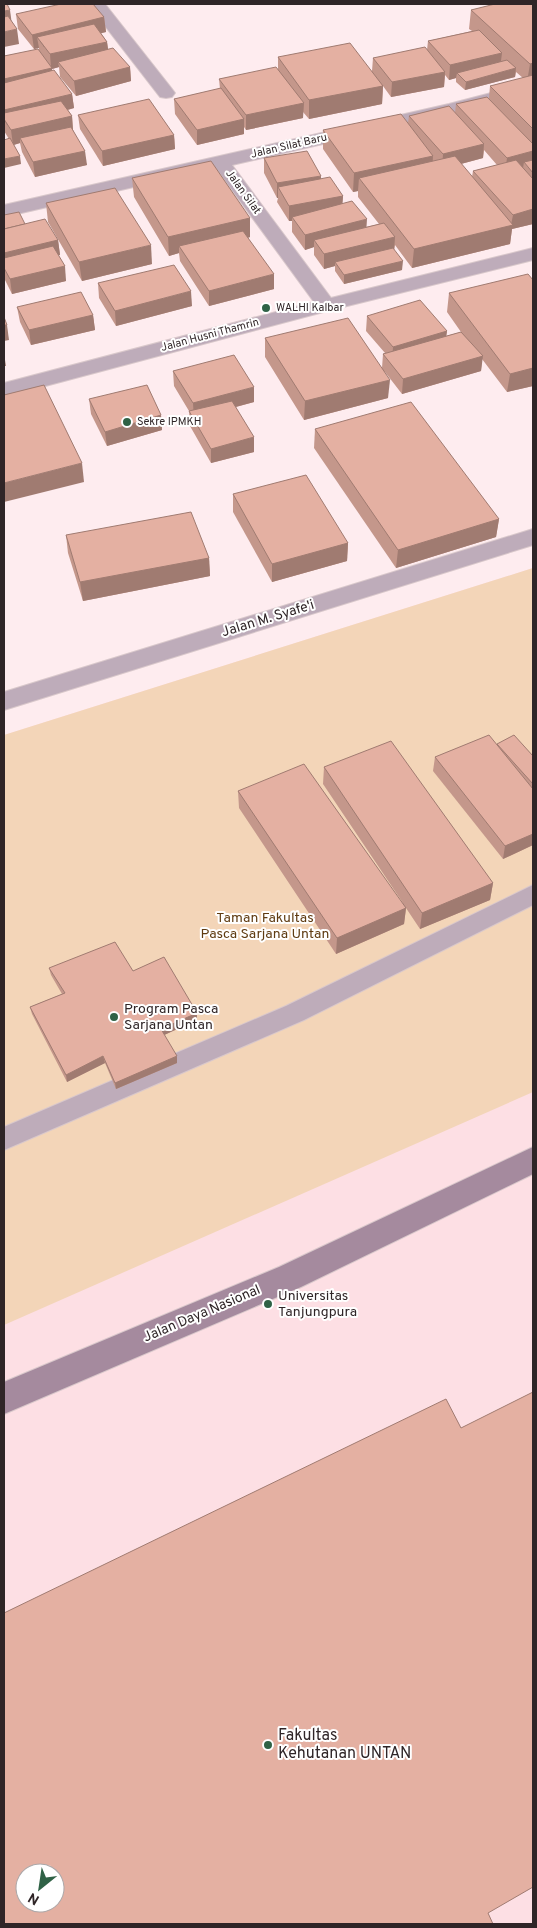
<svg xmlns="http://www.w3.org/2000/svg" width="537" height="1928" viewBox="0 0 537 1928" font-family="Overpass,sans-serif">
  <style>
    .built { fill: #fddfe4; fill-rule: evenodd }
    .green { fill: #f3d5b8 }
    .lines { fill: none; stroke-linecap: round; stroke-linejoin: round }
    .lane-casing { stroke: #d9c8cb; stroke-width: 2 }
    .street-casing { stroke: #d9c8cb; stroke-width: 2 }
    .secondary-casing { stroke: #d9c8cb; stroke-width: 2 }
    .lane { fill: #beacba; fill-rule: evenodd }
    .street { fill: #beacba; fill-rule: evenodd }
    .secondary { fill: #a58a9e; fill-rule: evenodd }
    .wall { fill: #c4978b; fill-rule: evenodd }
    .shaded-wall { fill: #a07b71 }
    .building { fill: #e4b0a2; stroke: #a07b71; fill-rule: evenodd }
    .poi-dot { fill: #2f6246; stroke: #fff; stroke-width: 2 }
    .labels { text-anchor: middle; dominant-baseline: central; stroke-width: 4; stroke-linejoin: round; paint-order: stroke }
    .far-street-label { font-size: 11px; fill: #2f2527; stroke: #fff }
    .far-poi-label { font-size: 11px; fill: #2f2527; stroke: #fff; text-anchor: start }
    .street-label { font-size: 14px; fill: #2f2527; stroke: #fff }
    .park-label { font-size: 14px; fill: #5f3b11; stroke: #fff }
    .poi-label { font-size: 14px; fill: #2f2527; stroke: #fff; text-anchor: start }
    .near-poi-label { font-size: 16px; fill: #2f2527; stroke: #fff; text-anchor: start }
  </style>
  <rect width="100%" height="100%" fill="#feecef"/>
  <path class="built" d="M533,568V1924H4V735ZM25,1873H55V1903H25Z"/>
  <path class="green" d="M533,568V1092L4,1325V735Z"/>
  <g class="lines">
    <g class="lane-casing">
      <path id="lane" d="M533,885V905L304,1020L4,1150V1127L286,1006Z"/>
    </g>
    <g class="street-casing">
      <g id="street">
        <path d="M88,4H105L172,89L175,93L172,97L166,98L160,97Z"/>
        <path d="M533,82V92L452,114L232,165L331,298L533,248V260L331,310L4,397V383L314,302L216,168L4,217V205L449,104Z"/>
        <path d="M533,529V545L4,710V692Z"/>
      </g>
    </g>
    <g class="secondary-casing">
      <path id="secondary" d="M533,1147V1174L301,1287L4,1414V1382L279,1267Z"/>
    </g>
    <use href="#lane" class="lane"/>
    <use href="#street" class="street"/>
    <use href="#secondary" class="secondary"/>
  </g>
  <g class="wall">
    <path d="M533,4V224L512,229L510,244L412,268L395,245L394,250L402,270L344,284L335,271V266L324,269L314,255V247L305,250L292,232V221H289L277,202L278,198H277L264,173V158L321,179L343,196L342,204L366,227L379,224L358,197V191L353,192L323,149V130L408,123L409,116L455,113L456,104L489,98L490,86L523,78L516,72L515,77L465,90L456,82V78L449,80L445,75L444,87L391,97L383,86L382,104L309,119L303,112V118L246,130L244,127V134L197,145L175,114L174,99L220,89L219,79L278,69V57L372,71L373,58L427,50L428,41L472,31L469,29L471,10ZM484,150L497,165L473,171L472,177L461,164L483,158Z"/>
    <path d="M16,14L104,17L106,32L101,33L107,42L108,49L130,67L131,81L76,96L60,77L59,67L52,69V71L72,94L74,108L68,110L72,116L73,130L87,165L35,177L22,152L20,143L14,145L21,164L9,139L4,131V56L39,50V48L34,49L18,29Z"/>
    <path d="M78,115L174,135L175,149L103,166L80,129Z"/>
    <path d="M132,178L250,218V237L248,238L274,289L209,306L180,261L179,253L169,256L134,197Z"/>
    <path d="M46,203L152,264L82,281L48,222Z"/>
    <path d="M4,215L25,224L58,240L60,255H58L66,281L12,294L4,278Z"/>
    <path d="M533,280V386L507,392L482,359L481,371L402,394L385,372L388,398L304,420L265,357V338L382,368L383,354L385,353L366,331L367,316L447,331L446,336L461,332L447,312L449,293Z"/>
    <path d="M98,283L192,306L116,326L99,298Z"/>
    <path d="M17,307L93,315L95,330L31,345L20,322Z"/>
    <path d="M173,371L254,402L236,407L254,452L211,463L190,426L189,411L174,386Z"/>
    <path d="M89,399L161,415L162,430L107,446L91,414Z"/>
    <path d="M315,429L499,519L496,537L396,568L314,448Z"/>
    <path d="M233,494L348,543L347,561L272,582L233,512Z"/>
    <path d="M66,535L209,558L210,576L83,601L68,553Z"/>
    <path d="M497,744L533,756V845L503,859L433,771L435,757Z"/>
    <path d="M324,767L493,883L490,900L420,929L406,908L404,924L336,954L239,808L238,791L403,903L323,784Z"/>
    <path d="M49,968L133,971L197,1020L164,1035L177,1063L116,1089L105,1063L67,1082L32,1014L30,1007L62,994L51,975Z"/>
  </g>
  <g class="shaded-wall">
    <path d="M10,10L12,25L4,26V11Z"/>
    <path d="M104,17L106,32L44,47L37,37L39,48L34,49L32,35Z"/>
    <path d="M17,29L19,44L4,47V32Z"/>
    <path d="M107,42L109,56L58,62L59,67L52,69L53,83L4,94V79L51,68L50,54Z"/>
    <path d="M502,53L500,68L457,73L456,78L449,80L450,65Z"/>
    <path d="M533,63V81L527,82L530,64Z"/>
    <path d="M130,67L131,81L76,96L74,81Z"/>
    <path d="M516,68L515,77L465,90L466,82Z"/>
    <path d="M445,72L444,87L391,97L392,82Z"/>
    <path d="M383,86L382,104L309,119V100Z"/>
    <path d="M72,94L74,108L7,125L4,119V110Z"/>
    <path d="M304,103L303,118L246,130V115Z"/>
    <path d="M72,116L73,131L20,138V143L13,145L11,130Z"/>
    <path d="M244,119V134L197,145V130Z"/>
    <path d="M174,135L175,149L103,166L102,151Z"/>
    <path d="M484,144L483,158L442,169L443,154Z"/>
    <path d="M85,151L87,165L35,177L33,162Z"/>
    <path d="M533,151V165L524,162L523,168L505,173L507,158Z"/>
    <path d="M20,156L21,164L4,168V159Z"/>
    <path d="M433,156L432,175L359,178L358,191L353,192L354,173Z"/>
    <path d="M321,176V191L278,187V198H277V183Z"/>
    <path d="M343,196L342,211L292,217V221H289V206Z"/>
    <path d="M533,209V224L512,229L510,244L412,268L414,249L511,225L513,215Z"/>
    <path d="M250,218V237L183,252L179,246V253L169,256L168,237Z"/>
    <path d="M367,219L366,234L314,240V247L305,250V235Z"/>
    <path d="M395,237L394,252L335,262V266L324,269V254Z"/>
    <path d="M58,240L60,255L4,268V253Z"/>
    <path d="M151,245L152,264L82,281L79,262Z"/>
    <path d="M403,261L402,270L344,284V275Z"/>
    <path d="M65,266L66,281L12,294L10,279Z"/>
    <path d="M274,274V289L209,306V291Z"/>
    <path d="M191,291L192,306L116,326L115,311Z"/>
    <path d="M93,315L95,330L31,345L29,330Z"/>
    <path d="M4,325H7L9,340L4,341Z"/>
    <path d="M447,331L445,345L392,362L393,347Z"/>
    <path d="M4,354L6,366H4Z"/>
    <path d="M483,356L481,371L402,394L403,379Z"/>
    <path d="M533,368V386L507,392L510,374Z"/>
    <path d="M390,380L388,398L304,420L305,401Z"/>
    <path d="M254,387V402L194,418L193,403Z"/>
    <path d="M161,415L162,430L107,446L105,432Z"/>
    <path d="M254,437V452L211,463V449Z"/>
    <path d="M82,463L84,482L4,502V483Z"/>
    <path d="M499,519L496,537L396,568L398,550Z"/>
    <path d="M348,543L347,561L272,582V564Z"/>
    <path d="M209,558L210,576L83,601L80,582Z"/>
    <path d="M533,834V845L503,859L505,846Z"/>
    <path d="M493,883L490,900L420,929L422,913Z"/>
    <path d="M406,908L404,924L336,954L337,938Z"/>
    <path d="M197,1013V1020L162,1036L161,1029Z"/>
    <path d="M103,1056L105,1063L67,1082L66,1075Z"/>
    <path d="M177,1056V1063L116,1089L115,1083Z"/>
  </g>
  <g class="building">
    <path d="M4,4H7L10,10L4,11Z"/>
    <path d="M61,4H93L104,17L32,35L16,14Z"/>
    <path d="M495,4H533V63L530,64L471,10Z"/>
    <path d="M8,16L17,29L4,32V17Z"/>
    <path d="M94,24L107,42L50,54L37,37Z"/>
    <path d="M479,30L502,53L450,65L428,41Z"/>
    <path d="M350,43L383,86L309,100L278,57Z"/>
    <path d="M425,47L445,72L392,82L373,58Z"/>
    <path d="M113,48L130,67L74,81L58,62Z"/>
    <path d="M38,49L52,68L4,79V56Z"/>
    <path d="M507,60L516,68L466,82L457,73Z"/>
    <path d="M276,67L304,103L246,115L219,79Z"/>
    <path d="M54,70L72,94L4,110V83Z"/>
    <path d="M533,75V129L490,86Z"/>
    <path d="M221,88L244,119L197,130L174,99Z"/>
    <path d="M487,97L533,144V151L507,158L456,104Z"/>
    <path d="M149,99L174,135L102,151L78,115Z"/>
    <path d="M61,101L72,116L11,130L4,119V113Z"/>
    <path d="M449,106L484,144L443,154L409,116Z"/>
    <path d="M401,114L433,156L354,173L323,130Z"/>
    <path d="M71,127L85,151L33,162L20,138Z"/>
    <path d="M10,138L20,156L4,159V140Z"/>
    <path d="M307,151L321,176L277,183L264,158Z"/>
    <path d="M455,156L513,225L414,249L359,178Z"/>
    <path d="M516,160L533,179V209L513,215L473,171Z"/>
    <path d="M533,160V173L524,162Z"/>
    <path d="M211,161L250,218L168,237L132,178Z"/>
    <path d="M330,177L343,196L289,206L278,187Z"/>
    <path d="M115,188L151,245L79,262L46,203Z"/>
    <path d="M352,201L367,219L305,235L292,217Z"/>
    <path d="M19,212L25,224L4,229V215Z"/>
    <path d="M45,219L58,240L4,253V229Z"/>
    <path d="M384,223L395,237L324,254L314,240Z"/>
    <path d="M243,231L274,274L209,291L179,246Z"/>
    <path d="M53,246L65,266L10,279L4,268V258Z"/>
    <path d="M393,248L403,261L344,275L335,262Z"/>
    <path d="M174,265L191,291L115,311L98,283Z"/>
    <path d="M528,274L533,280V368L510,374L449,293Z"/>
    <path d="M81,292L93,315L29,330L17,307Z"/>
    <path d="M420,300L447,331L393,347L367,316Z"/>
    <path d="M4,317L7,325H4Z"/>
    <path d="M348,318L390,380L305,401L265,338Z"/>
    <path d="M461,332L483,356L403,379L383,354Z"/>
    <path d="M234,355L254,387L193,403L173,371Z"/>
    <path d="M44,385L82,463L4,483V395Z"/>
    <path d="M147,385L161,415L105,432L89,399Z"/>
    <path d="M232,401L254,437L211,449L189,411Z"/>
    <path d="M411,402L499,519L398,550L315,429Z"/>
    <path d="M306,475L348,543L272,564L233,494Z"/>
    <path d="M191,512L209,558L80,582L66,535Z"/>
    <path d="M489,735L533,789V834L505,846L435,757Z"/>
    <path d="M514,735L533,756V784L497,744Z"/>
    <path d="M391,741L493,883L422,913L324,767Z"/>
    <path d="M304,764L406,908L337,938L238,791Z"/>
    <path d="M115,942L133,971L164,957L197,1013L161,1029L177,1056L115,1083L103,1056L66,1075L30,1007L65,993L49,968Z"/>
    <path d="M533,1392V1887L488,1913L493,1924H4V1613L446,1399L461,1428ZM25,1873H55V1903H25Z"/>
  </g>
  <g class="poi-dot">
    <circle cx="266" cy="308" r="5"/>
    <circle cx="127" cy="422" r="5"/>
    <circle cx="114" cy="1017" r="5"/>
    <circle cx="268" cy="1304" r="5"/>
    <circle cx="268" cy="1745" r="5"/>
  </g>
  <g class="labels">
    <g class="far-street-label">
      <text transform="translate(289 146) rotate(-13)">Jalan Silat Baru</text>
      <text transform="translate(243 192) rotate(54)">Jalan Silat</text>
      <text transform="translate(210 335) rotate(-15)">Jalan Husni Thamrin</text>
    </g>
    <g class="far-poi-label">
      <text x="276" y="308">WALHI Kalbar</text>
      <text x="137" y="422">Sekre IPMKH</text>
    </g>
    <g class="street-label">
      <text transform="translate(268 619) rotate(-17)">Jalan M. Syafe'i</text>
      <text transform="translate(202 1314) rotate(-23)">Jalan Daya Nasional</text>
    </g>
    <g class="park-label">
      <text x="265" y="918">Taman Fakultas<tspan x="265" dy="16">Pasca Sarjana Untan</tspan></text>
    </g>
    <g class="poi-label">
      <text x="124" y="1009">Program Pasca<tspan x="124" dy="16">Sarjana Untan</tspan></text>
      <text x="278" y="1296">Universitas<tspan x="278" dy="16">Tanjungpura</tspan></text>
    </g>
    <g class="near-poi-label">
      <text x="278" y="1736">Fakultas<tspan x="278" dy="18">Kehutanan UNTAN</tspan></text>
    </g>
  </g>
  <rect width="537" height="1928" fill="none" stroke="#2f2527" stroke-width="10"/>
  <g transform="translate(40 1888) rotate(210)"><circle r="24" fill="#ffffff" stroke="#aca8a9"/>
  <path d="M0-4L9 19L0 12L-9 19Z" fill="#2f6246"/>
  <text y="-8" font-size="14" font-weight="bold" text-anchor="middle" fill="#2f2527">N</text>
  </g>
</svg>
